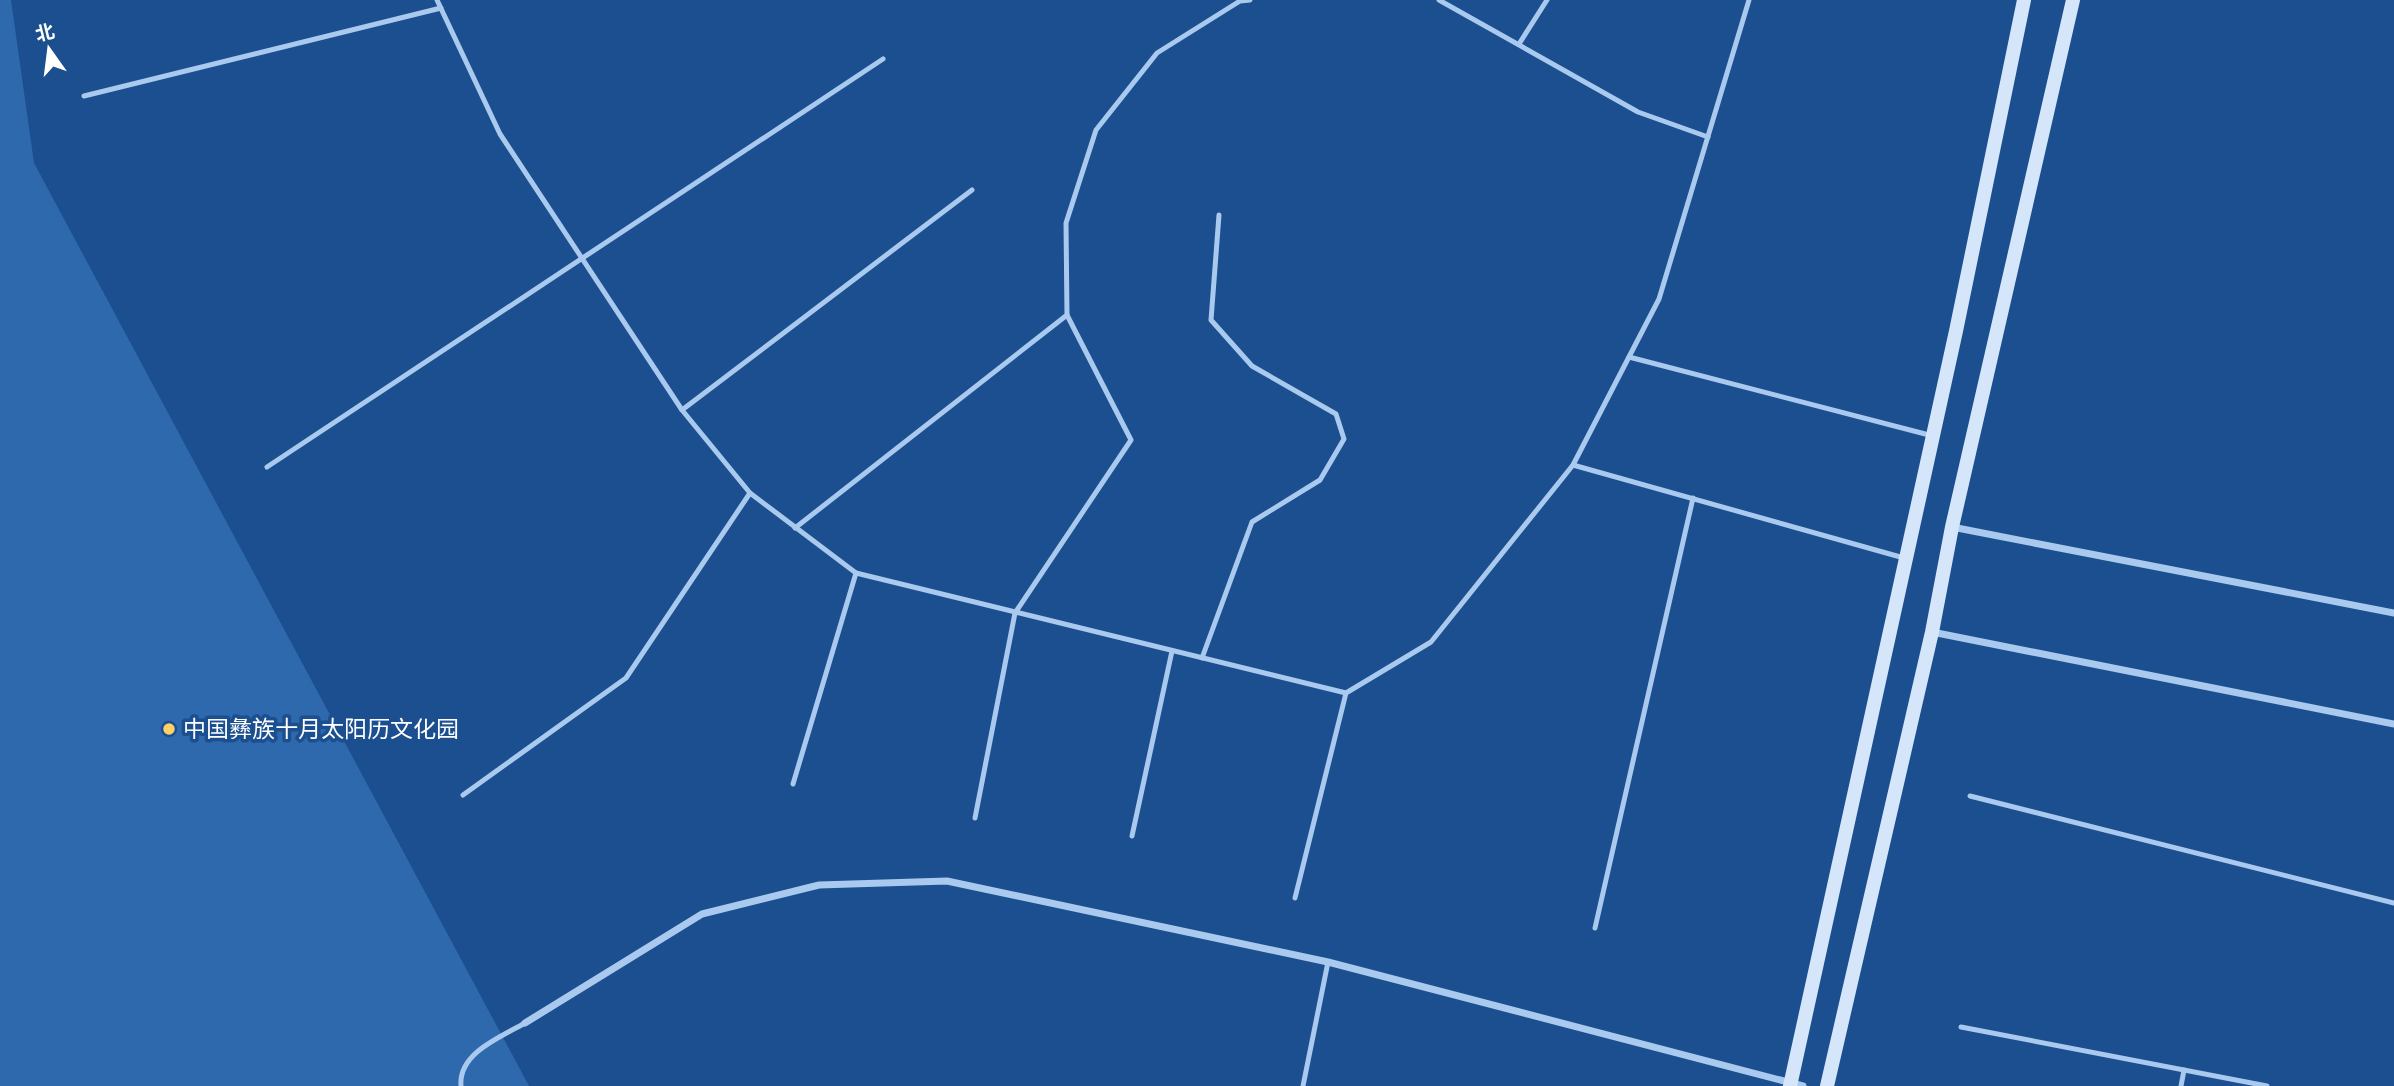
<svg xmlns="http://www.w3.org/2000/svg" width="2394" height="1086" viewBox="0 0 2394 1086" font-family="'Space Grotesk','Noto Sans SC',sans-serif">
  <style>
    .green { fill: #2e69ad }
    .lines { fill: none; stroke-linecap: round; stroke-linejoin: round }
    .service { stroke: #a9c9ee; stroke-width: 5 }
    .minor { stroke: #a9c9ee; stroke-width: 7 }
    .secondary { stroke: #d6e6fa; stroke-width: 14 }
    .poi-dot { fill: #ffd166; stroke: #1b4f8f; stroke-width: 2.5 }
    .labels { text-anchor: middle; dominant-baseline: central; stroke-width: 7; stroke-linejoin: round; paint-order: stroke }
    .poi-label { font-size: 23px; fill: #fff; stroke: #1b4f8f; text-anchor: start }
  </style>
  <rect width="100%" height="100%" fill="#1b4f8f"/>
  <path class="green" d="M0,0H11L34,163L529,1086H0Z"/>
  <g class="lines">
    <g class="service">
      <path d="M437,0L500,134L682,410L750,493L856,573L1346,693"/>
      <path d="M1439,0L1638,112L1708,137"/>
      <path d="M1519,44L1547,0"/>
      <path d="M84,96L441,8"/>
      <path d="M1629,357L1933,436"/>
      <path d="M682,410L972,190"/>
      <path d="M1573,465L1904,558"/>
      <path d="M267,467L883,59"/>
      <path d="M795,528L1067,315"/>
      <path d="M1202,658L1252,522L1320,480L1344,439L1336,414L1252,366L1211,320L1219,215"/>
      <path d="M793,784L856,573"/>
      <path d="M463,795L626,678L750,493"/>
      <path d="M1970,796L2394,903"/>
      <path d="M975,818L1015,613L1131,440L1067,315L1066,223L1096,130L1157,53L1240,1L1250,0"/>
      <path d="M1132,836L1172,651"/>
      <path d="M1295,898L1346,693L1431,642L1573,465L1659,299L1749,0"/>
      <path d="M1595,928L1693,498"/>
      <path d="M1961,1027L2267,1086"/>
      <path d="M461,1086C458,1053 501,1037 525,1023"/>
      <path d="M1303,1086L1328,962"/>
      <path d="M2181,1086L2184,1070"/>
    </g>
    <g class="minor">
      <path d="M1952,527L2394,613"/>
      <path d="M1932,632L2394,724"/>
      <path d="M525,1023L702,914L819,885L947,881L1328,962L1803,1086"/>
    </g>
    <g class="secondary">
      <path d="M1790,1086L1956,331L2024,0"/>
      <path d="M1827,1086L1932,632L1952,527L2073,0"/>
    </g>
  </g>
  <circle class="poi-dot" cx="169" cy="729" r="7"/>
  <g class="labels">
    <g class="poi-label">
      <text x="183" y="729">中国彝族十月太阳历文化园</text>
    </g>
  </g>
  <g transform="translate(49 49) rotate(346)" stroke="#1b4f8f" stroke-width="5" paint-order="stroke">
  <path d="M0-5L12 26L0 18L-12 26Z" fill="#ffffff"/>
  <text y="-10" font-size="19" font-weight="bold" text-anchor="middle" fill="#ffffff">北</text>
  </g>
</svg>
